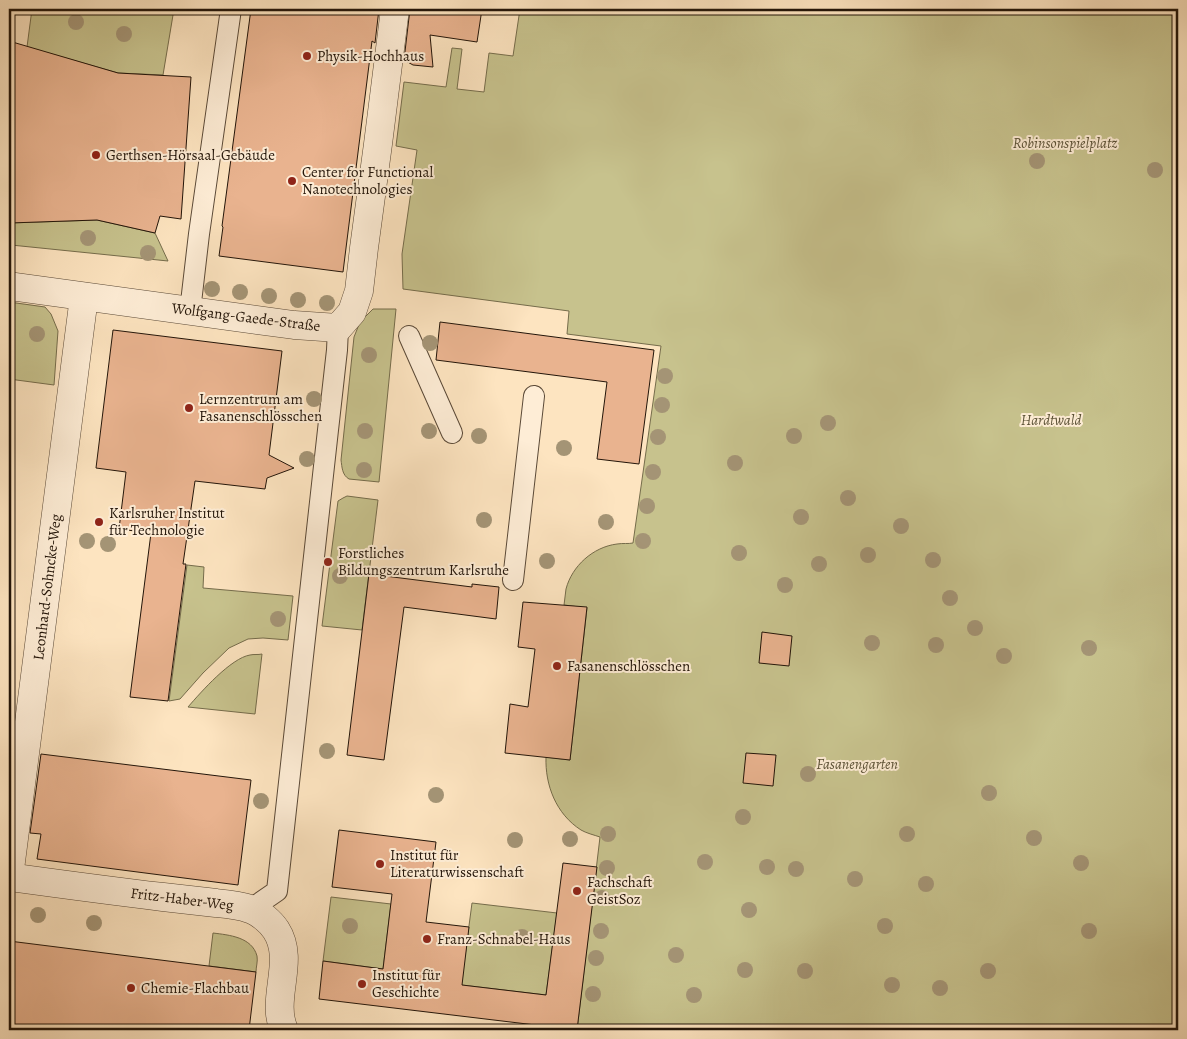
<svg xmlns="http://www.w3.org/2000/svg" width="1187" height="1039" viewBox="0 0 1187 1039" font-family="Alegreya,serif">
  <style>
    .green { fill: #c7c28d; stroke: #756c4b }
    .building { fill: #e9b38f; stroke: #231509 }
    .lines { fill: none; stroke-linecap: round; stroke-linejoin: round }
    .service-casing { stroke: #5a4937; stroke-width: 22 }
    .minor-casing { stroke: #5a4937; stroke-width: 29 }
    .service { stroke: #feedd6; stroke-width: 20 }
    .minor { stroke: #feedd6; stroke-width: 28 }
    .tree { fill: #a49475 }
    .poi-dot { fill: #8f2418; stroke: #feedd6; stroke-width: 2 }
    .labels { text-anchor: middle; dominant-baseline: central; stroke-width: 4; stroke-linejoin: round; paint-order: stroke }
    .poi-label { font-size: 15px; fill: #231509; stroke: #feedd6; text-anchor: start }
    .park-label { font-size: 15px; font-style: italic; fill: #5c5237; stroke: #feedd6 }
    .street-label { font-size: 15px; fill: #231509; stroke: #feedd6 }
  </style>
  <rect width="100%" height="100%" fill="#fde4c0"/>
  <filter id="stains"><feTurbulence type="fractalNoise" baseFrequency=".004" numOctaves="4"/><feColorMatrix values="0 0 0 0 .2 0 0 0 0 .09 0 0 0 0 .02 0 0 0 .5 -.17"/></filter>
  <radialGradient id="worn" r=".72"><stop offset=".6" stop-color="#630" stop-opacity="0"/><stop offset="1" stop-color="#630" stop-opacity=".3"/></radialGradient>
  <g class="green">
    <path d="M32,9H174L163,75L118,73L27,47Z"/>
    <path d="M520,9H1178V1030H577L600,837C594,835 586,833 581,830C556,814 545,785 546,757L570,760L587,608L564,605C565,600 565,594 566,589C572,566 593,547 617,544C623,543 628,544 633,543L661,346L567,334L569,311L403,289L402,254L417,150L396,146L404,82L446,87L452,48L462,49L457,89L484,92L489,53L513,56Z"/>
    <path d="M97,220L155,233L168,261L11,245L9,263V223Z"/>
    <path d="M9,302L45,307L51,314L58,331L54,385L9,379Z"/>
    <path d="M373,309H396L379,482L349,479C342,475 342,467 341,460L354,337L360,322Z"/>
    <path d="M347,496L378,500L362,630L322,626L338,501L343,498Z"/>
    <path d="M187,565L204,567L203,588L293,596L288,640L263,638L248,639L229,648L203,673L180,699L169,701Z"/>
    <path d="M262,654L255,714L188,707C201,692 231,658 250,655C254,654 258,655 262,654Z"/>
    <path d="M331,897L391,904L383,969L323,961Z"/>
    <path d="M472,903L557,913L546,995L419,980L465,956Z"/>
    <path d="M213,933C229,935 252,937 257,956C258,961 256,967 256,972L209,966Z"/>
  </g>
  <g class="building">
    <path d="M251,9H379L375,43L372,41L343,272L219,256L223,227L222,226Z"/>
    <path d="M410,9H482L477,42L430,35L433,67L413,65L404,60Z"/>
    <path d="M9,41L118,73L191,77L181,219L160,216L155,233L97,220L9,223Z"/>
    <path d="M440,322L654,350L639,464L597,459L607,382L436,360Z"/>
    <path d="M113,330L282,351L269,455L294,468L267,478L265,489L195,481L183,564H186L168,701L130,697L151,533L119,529L126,472L96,468Z"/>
    <path d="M369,574L472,587V584L499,587L496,619L404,607L384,760L347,755Z"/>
    <path d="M523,602L587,607L570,760L505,753L510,704L528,707L535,649L518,647Z"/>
    <path d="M762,632L792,636L789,666L759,663Z"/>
    <path d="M746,753L776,755L773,786L743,783Z"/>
    <path d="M41,754L251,780L238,885L37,859L41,834L30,833Z"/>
    <path d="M339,830L436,842L426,922L469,927L462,985L546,995L563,863L597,867L577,1030L319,999L323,961L383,969L392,894L332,887Z"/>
    <path d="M9,941L256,972L249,1030H9Z"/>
  </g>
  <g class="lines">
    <g class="service-casing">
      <g id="service">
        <path d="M190,311L199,234L231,9"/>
        <path d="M409,336L452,433"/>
        <path d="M513,580L534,396"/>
        <path d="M251,909L277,891L328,430L337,350L338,328"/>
      </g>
    </g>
    <g class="minor-casing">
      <g id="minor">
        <path d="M9,286L294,325L338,328L352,312L359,291L364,248L378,144L395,9"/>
        <path d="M9,877L84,297"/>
        <path d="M9,877C60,884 112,891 163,897C181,899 199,901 216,903C227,904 239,905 250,909C259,912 271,922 276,930C296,961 270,998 284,1030"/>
      </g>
    </g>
    <use href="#service" class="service"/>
    <use href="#minor" class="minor"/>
  </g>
  <g class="tree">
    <circle cx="76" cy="22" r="8"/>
    <circle cx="124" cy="34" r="8"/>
    <circle cx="1037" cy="161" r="8"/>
    <circle cx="1155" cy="170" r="8"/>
    <circle cx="88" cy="238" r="8"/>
    <circle cx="148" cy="253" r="8"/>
    <circle cx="212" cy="289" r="8"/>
    <circle cx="240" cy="292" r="8"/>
    <circle cx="269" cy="296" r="8"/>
    <circle cx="298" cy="300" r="8"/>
    <circle cx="327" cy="303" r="8"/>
    <circle cx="37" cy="334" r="8"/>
    <circle cx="430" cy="343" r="8"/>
    <circle cx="369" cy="355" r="8"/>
    <circle cx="665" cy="376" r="8"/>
    <circle cx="314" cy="399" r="8"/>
    <circle cx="662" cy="405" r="8"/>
    <circle cx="828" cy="423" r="8"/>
    <circle cx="365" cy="431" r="8"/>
    <circle cx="429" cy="431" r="8"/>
    <circle cx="479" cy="436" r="8"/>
    <circle cx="794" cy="436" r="8"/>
    <circle cx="658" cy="437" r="8"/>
    <circle cx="564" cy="448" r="8"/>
    <circle cx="307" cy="459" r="8"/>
    <circle cx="735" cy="463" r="8"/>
    <circle cx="364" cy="470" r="8"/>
    <circle cx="653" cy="472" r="8"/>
    <circle cx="848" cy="498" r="8"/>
    <circle cx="647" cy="506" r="8"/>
    <circle cx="801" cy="517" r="8"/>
    <circle cx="484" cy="520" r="8"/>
    <circle cx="606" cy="522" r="8"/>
    <circle cx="901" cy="526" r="8"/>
    <circle cx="87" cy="541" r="8"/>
    <circle cx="643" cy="541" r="8"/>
    <circle cx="108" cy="544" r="8"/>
    <circle cx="739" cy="553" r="8"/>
    <circle cx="868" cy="555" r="8"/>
    <circle cx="933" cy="560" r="8"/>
    <circle cx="547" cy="561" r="8"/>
    <circle cx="819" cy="564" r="8"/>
    <circle cx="340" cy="576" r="8"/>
    <circle cx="785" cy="585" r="8"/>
    <circle cx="950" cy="598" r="8"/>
    <circle cx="278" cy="619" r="8"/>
    <circle cx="975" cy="628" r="8"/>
    <circle cx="872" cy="643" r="8"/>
    <circle cx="936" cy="645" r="8"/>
    <circle cx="1089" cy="648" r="8"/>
    <circle cx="1004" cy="656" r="8"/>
    <circle cx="327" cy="751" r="8"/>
    <circle cx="808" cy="774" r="8"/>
    <circle cx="989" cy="793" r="8"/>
    <circle cx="436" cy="795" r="8"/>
    <circle cx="261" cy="801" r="8"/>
    <circle cx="743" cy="817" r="8"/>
    <circle cx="608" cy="834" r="8"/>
    <circle cx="907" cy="834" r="8"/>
    <circle cx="1034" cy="838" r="8"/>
    <circle cx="570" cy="839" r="8"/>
    <circle cx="515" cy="840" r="8"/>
    <circle cx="705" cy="862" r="8"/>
    <circle cx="1081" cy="863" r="8"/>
    <circle cx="767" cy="867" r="8"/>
    <circle cx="607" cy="868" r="8"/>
    <circle cx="796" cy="869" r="8"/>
    <circle cx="855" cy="879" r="8"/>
    <circle cx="926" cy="884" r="8"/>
    <circle cx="602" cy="898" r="8"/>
    <circle cx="749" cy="910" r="8"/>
    <circle cx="38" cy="915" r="8"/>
    <circle cx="94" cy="923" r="8"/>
    <circle cx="350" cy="926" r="8"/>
    <circle cx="885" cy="926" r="8"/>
    <circle cx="601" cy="931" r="8"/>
    <circle cx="1089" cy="931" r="8"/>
    <circle cx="522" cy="937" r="8"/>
    <circle cx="676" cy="955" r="8"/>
    <circle cx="596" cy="958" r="8"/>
    <circle cx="745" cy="970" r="8"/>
    <circle cx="805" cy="971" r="8"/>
    <circle cx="988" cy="971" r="8"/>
    <circle cx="892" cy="985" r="8"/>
    <circle cx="940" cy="988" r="8"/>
    <circle cx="593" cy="994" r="8"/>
    <circle cx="694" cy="995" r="8"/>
  </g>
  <g class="poi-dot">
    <circle cx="307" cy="56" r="5"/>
    <circle cx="96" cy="155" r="5"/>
    <circle cx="292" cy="181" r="5"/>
    <circle cx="189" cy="408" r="5"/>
    <circle cx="99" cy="522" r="5"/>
    <circle cx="328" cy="562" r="5"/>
    <circle cx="557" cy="666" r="5"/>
    <circle cx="380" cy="864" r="5"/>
    <circle cx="577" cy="891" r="5"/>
    <circle cx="427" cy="939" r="5"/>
    <circle cx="362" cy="984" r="5"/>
    <circle cx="131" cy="988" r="5"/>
  </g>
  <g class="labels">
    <g class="poi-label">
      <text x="317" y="56">Physik-Hochhaus</text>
      <text x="106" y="155">Gerthsen-Hörsaal-Gebäude</text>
      <text x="302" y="172">Center for Functional<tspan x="302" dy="17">Nanotechnologies</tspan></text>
      <text x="199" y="399">Lernzentrum am<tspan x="199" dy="17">Fasanenschlösschen</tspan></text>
      <text x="109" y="513">Karlsruher Institut<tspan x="109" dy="17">für Technologie</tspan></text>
      <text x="338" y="553">Forstliches<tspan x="338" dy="17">Bildungszentrum Karlsruhe</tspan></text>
      <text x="567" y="666">Fasanenschlösschen</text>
      <text x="390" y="855">Institut für<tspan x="390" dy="17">Literaturwissenschaft</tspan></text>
      <text x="587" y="882">Fachschaft<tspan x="587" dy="17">GeistSoz</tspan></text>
      <text x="437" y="939">Franz-Schnabel-Haus</text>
      <text x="372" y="975">Institut für<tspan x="372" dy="17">Geschichte</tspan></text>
      <text x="141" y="988">Chemie-Flachbau</text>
    </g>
    <g class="park-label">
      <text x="1065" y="143">Robinsonspielplatz</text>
      <text x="1051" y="420">Hardtwald</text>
      <text x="857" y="764">Fasanengarten</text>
    </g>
    <g class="street-label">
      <text transform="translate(246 317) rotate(7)">Wolfgang-Gaede-Straße</text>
      <text transform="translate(47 587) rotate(-83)">Leonhard-Sohncke-Weg</text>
      <text transform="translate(182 899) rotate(7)">Fritz-Haber-Weg</text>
    </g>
  </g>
  <rect width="1187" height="1039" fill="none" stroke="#fde4c0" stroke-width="30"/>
  <rect x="10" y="10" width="1167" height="1019" fill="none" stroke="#231509" stroke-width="2.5"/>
  <rect x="15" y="15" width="1157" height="1009" fill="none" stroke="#231509"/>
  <rect width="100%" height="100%" filter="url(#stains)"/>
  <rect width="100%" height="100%" fill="url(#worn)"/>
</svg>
